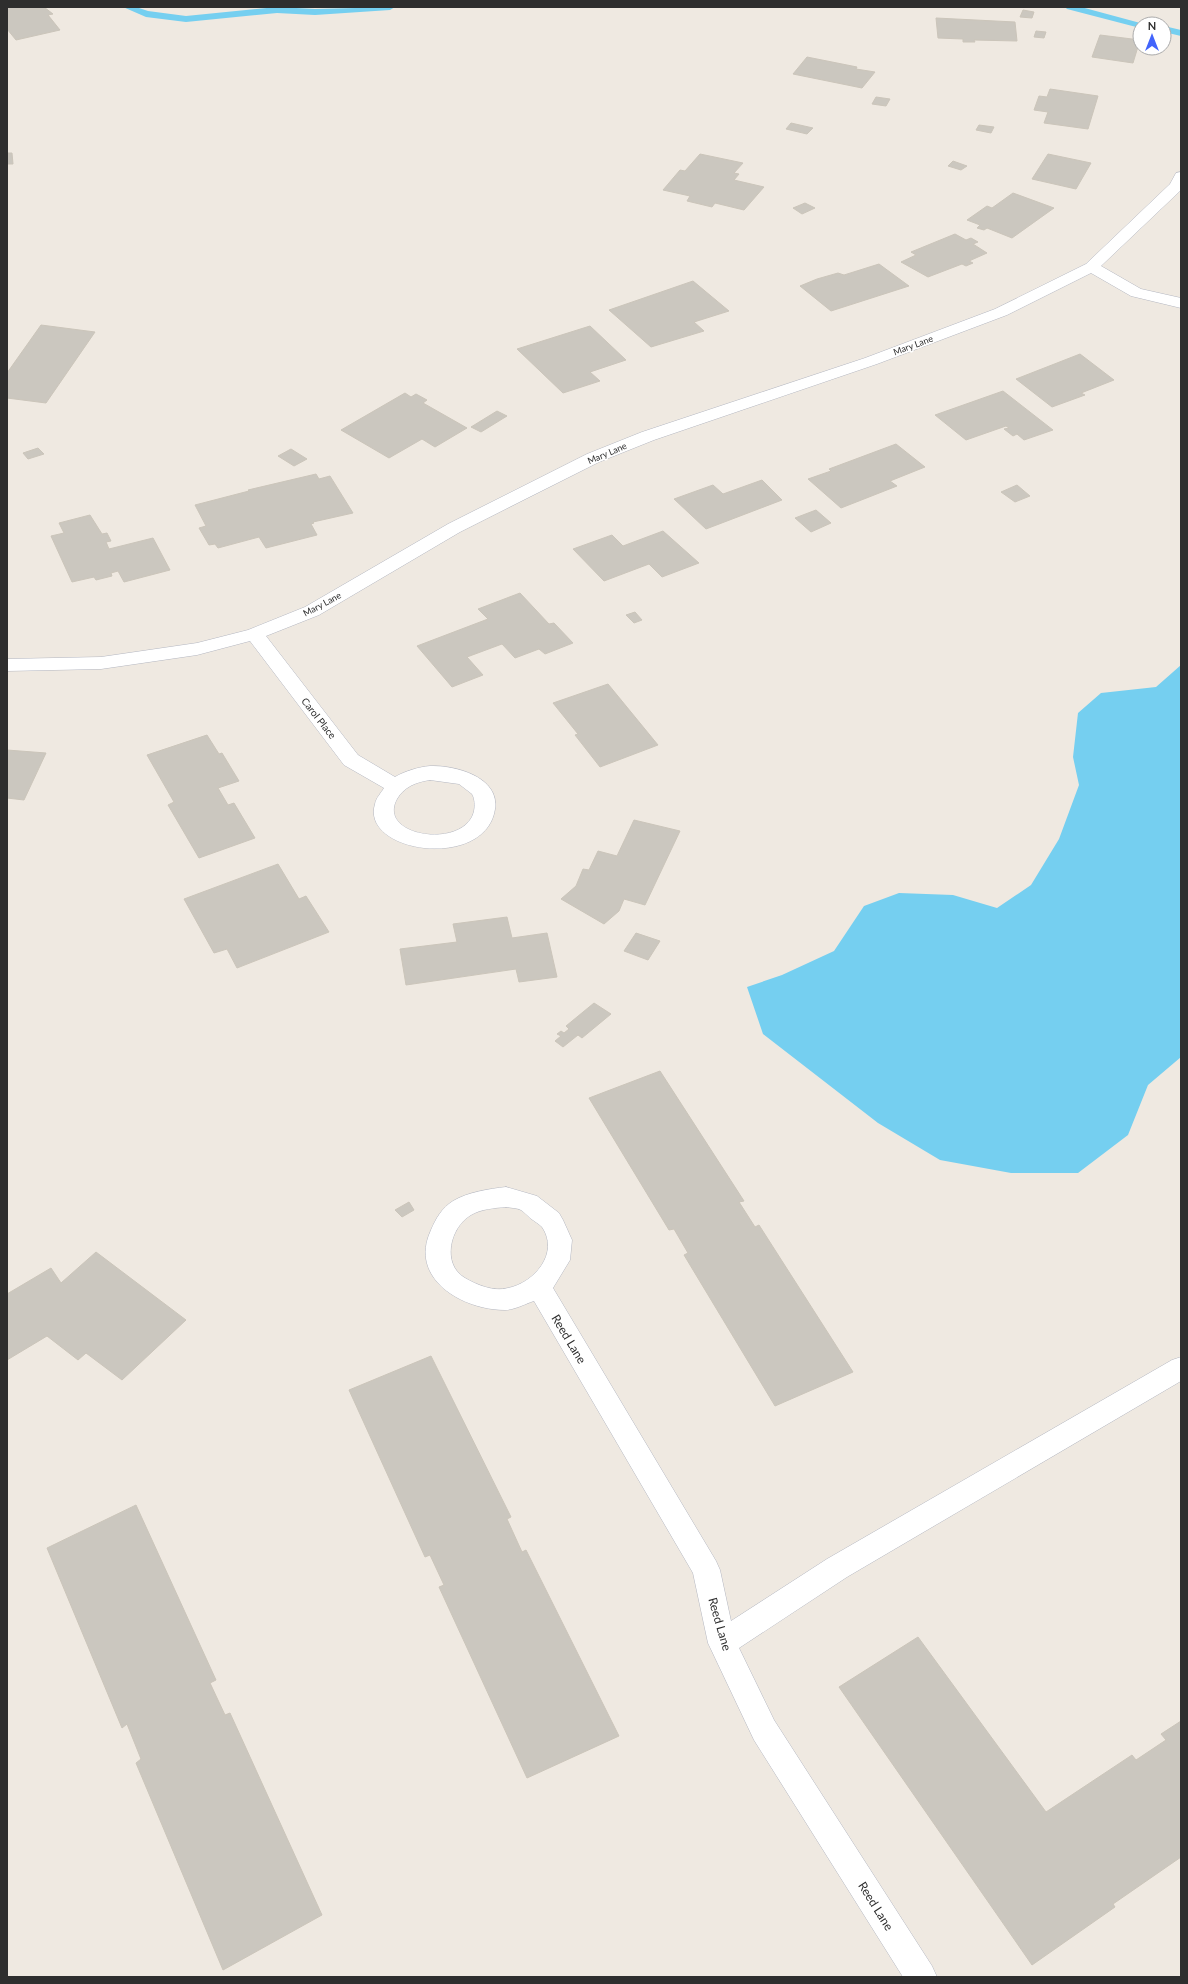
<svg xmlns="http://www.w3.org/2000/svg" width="1188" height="1984" viewBox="0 0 1188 1984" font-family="Lato,sans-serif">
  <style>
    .water { fill: #75cff0 }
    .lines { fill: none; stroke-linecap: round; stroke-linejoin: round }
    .stream { fill: #75cff0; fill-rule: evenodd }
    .building { fill: #cbc7bf; stroke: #cbc5ba }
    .minor-casing { stroke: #b4b7c1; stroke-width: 1 }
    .minor { fill: #fff; fill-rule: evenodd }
    .labels { text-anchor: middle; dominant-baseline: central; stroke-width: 3; stroke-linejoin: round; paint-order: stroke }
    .far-street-label { font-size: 9px; fill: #2e2e2e; stroke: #fff }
    .street-label { font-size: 10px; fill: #2e2e2e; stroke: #fff }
    .near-street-label { font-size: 12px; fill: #2e2e2e; stroke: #fff }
  </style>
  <rect width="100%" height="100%" fill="#efe9e1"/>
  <path class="water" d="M1181,665V1057L1148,1085L1128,1135L1078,1173H1011L940,1160L878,1123L763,1034L747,987L782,975L834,951L864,906L899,893L953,895L997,908L1031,885L1059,839L1079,785L1073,757L1078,713L1101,693L1156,687Z"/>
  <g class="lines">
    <g class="stream">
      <path d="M123,7H136L148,11L186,16L277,7L315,9L395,7L390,10L315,15L277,13L186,22L146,17Z"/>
      <path d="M1065,7H1081L1144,24H1140V28L1067,9Z"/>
      <path d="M1164,26L1181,30V36L1164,32Z"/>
    </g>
  </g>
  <g class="building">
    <path d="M7,7H44L53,14L48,15L60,30L16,40L7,29Z"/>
    <path d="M1023,10L1034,12L1032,18L1020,17Z"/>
    <path d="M936,18L1015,22L1017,41L974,40L975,42H963V39L938,38Z"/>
    <path d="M1036,31L1046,32L1044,38L1034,37Z"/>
    <path d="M1100,35L1140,40L1133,63L1092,57Z"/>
    <path d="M807,57L857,67L856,69L875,72L862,88L793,74Z"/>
    <path d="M1050,89L1098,96L1088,129L1044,123L1048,112L1034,110L1039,96L1047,97Z"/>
    <path d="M876,97L890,99L886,106L872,104Z"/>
    <path d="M791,123L813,128L807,134L786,129Z"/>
    <path d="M979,125L994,127L991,133L976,130Z"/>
    <path d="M7,153H12L13,164H7Z"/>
    <path d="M700,154L743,163L734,173L739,174L734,180L764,187L744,210L715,203L712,207L687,201L690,196L663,190L680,170L685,171Z"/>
    <path d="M1048,154L1091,163L1076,189L1032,179Z"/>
    <path d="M953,161L967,166L961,170L948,166Z"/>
    <path d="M1013,193L1054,208L1012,238L987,228L984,230L977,228L980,225L967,220L987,206L992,208Z"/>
    <path d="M805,203L815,208L802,214L793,208Z"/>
    <path d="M955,234L966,240L971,238L978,242L973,244L987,253L969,261L973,263L966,266L962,264L928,277L901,262L916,255L911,252Z"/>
    <path d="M879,264L909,286L831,311L800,286L817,279L838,273L844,275Z"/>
    <path d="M693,281L729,311L694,322L704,331L651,347L609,310Z"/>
    <path d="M41,325L95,332L46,403L7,398V373Z"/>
    <path d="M590,326L626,360L590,372L600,381L563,393L517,349Z"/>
    <path d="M1080,354L1114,380L1081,393L1085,395L1052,407L1016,379Z"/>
    <path d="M1003,391L1053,430L1024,440L1017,434L1013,436L1004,429L1009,428L1006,426L966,440L935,415Z"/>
    <path d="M405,393L411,397L416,394L427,400L423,403L467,428L435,447L422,439L389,458L341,430Z"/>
    <path d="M497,411L507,416L481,432L471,427Z"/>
    <path d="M896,444L925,467L890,481L897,486L841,508L808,479L831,471L829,469Z"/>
    <path d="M38,448L44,454L28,459L23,453Z"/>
    <path d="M291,449L307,459L294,466L278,456Z"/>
    <path d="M316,474L319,479L330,476L353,513L313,522L314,523L311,524L317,535L266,548L259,537L218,548L215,544L209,545L199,528L206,526L195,505L249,491L248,490Z"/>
    <path d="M762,480L782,500L706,529L674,499L713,485L723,494Z"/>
    <path d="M1017,485L1030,496L1015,502L1001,492Z"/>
    <path d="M816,510L831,523L811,532L795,518Z"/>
    <path d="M90,515L102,534L107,533L111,541L106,542L109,549L153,538L170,570L124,582L118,571L111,573L112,576L96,580L94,577L72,582L51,536L64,533L59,523Z"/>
    <path d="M663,531L699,563L662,577L649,564L604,581L573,549L612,535L623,546Z"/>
    <path d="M520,593L549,624L554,623L573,643L545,654L539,649L515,658L502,644L467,657L483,675L452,687L417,646L488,619L478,609Z"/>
    <path d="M635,612L642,620L634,623L626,615Z"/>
    <path d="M608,684L658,745L600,767L575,735L578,734L553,703Z"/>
    <path d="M207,735L219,754L222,753L239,781L218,788L228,805L234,803L255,838L199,858L168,805L174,802L147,755Z"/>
    <path d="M7,750L46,753L24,800L7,798Z"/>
    <path d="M634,820L680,831L645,905L624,899L619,911L604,924L561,899L576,886L583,869L589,870L598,851L617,856Z"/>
    <path d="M278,864L299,899L306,896L329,932L237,968L227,949L214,953L184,899Z"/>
    <path d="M507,917L512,938L547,933L557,977L519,982L516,969L406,985L400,949L457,942L453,924Z"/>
    <path d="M636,933L660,941L648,960L624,951Z"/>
    <path d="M594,1003L611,1014L582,1038L578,1035L563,1047L555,1041L561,1036L557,1034L561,1031L564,1033L569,1029L566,1026Z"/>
    <path d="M660,1071L744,1201L739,1202L755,1227L759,1225L853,1372L775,1406L684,1255L688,1253L674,1229L669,1230L589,1098Z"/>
    <path d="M409,1202L414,1210L402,1217L395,1210Z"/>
    <path d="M96,1252L186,1320L122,1380L86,1353L78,1360L47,1336L7,1360V1294L51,1268L61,1283Z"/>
    <path d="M431,1356L511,1517L507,1519L522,1552L526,1550L619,1736L527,1778L439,1587L444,1585L430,1555L425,1557L349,1390Z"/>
    <path d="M136,1505L216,1680L210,1683L225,1715L230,1713L322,1915L223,1970L136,1763L141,1759L127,1724L122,1728L47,1548Z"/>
    <path d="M918,1637L1046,1812L1132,1755L1136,1760L1166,1740L1161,1734L1181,1721V1857L1113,1904L1115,1907L1032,1965L839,1687Z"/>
  </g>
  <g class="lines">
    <g class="minor-casing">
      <g id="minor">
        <path d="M1181,172V190L1101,266L1141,289L1181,298V308L1131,296L1091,273L1007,315L877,364L654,440L599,462L460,532L319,615L266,636L358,755L395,777C405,771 419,767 430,766C455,765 500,777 495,809C486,871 360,853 375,804C376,798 381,793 384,788L344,765L250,641L197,655L101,669L7,671V659L101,657L197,643L248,630L305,607L448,524L587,454L642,432L865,358L995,309L1086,264L1170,184L1176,173ZM430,780L459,784L472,794C475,799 475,806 474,811C465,850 376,837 397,799C404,787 416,782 430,780Z"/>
        <path d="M506,1187L537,1196L559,1213L563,1220L572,1240L570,1260L553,1288L716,1561L720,1570L731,1621L827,1559L1172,1360L1181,1357V1381L847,1577L739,1648L774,1720L932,1966L937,1977H903L754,1740L708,1643L693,1573L534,1301C525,1304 514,1310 505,1310C463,1310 408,1279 431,1230C436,1218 442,1208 453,1201C468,1192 489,1189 506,1187ZM506,1207C511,1208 517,1208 521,1210C524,1212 527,1215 530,1218C534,1221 539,1224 542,1227C560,1253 534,1283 508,1288C494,1292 477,1285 465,1278C441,1264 450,1227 471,1215C481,1209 495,1208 506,1207Z"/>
      </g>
    </g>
    <use href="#minor" class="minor"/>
  </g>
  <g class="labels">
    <g class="far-street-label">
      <text transform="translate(913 345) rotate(-20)">Mary Lane</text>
      <text transform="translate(607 453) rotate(-23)">Mary Lane</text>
      <text transform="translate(322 604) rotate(-28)">Mary Lane</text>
    </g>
    <g class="street-label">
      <text transform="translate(319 718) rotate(52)">Carol Place</text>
    </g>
    <g class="near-street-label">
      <text transform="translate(569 1339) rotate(59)">Reed Lane</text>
      <text transform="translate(720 1624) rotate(74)">Reed Lane</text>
      <text transform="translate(876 1906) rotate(58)">Reed Lane</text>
    </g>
  </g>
  <rect width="1188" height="1984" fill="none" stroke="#2e2e2e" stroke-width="16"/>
  <g transform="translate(1152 36)"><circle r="19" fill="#ffffff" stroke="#ababab"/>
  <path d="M0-3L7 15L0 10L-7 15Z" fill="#4264fb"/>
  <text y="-6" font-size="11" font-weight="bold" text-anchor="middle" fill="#2e2e2e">N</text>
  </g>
</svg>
